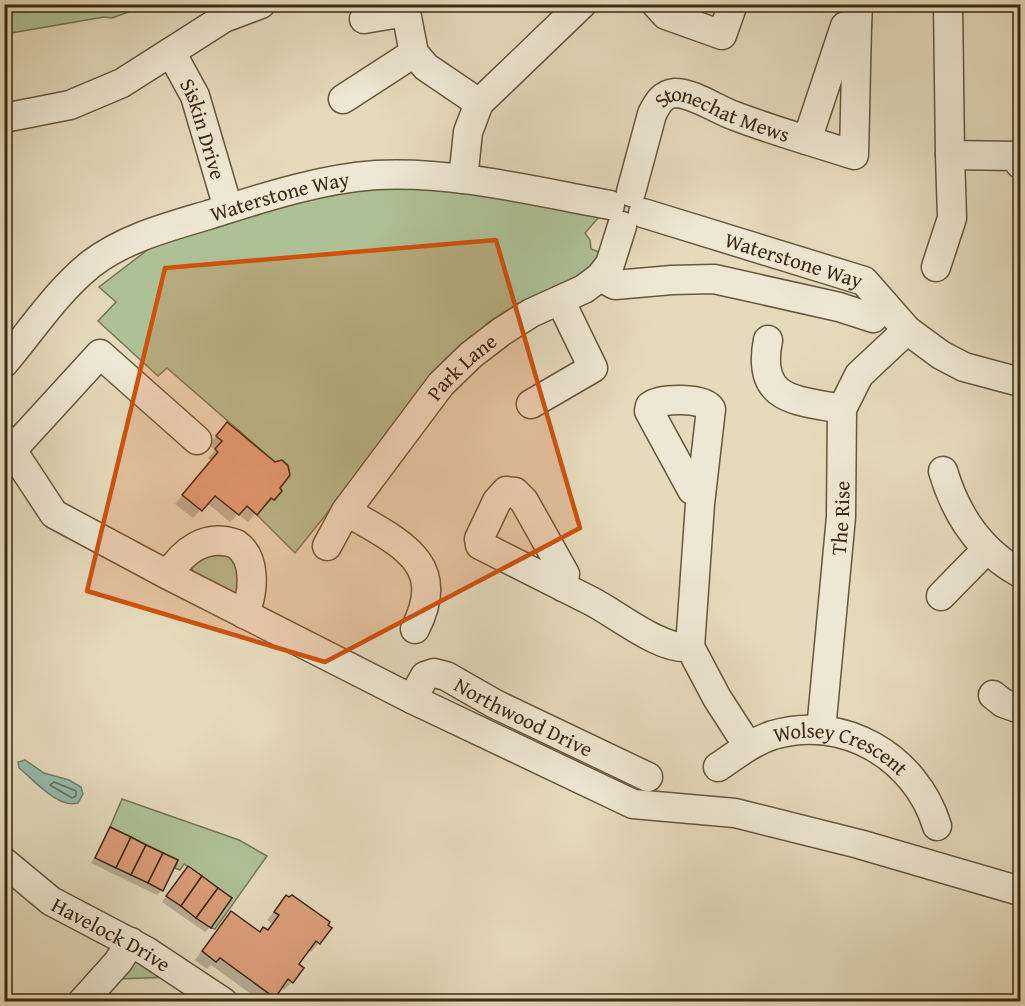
<svg xmlns="http://www.w3.org/2000/svg" width="1025" height="1006" viewBox="0 0 1025 1006" font-family="'Gentium Book Plus',serif">
  <style>
    .green { fill: #aec196; stroke: #767653; stroke-width: 1.5 }
    .water { fill: #96bbac; stroke: #72816e; stroke-width: 1.5 }
    .shadow { fill: #0003 }
    .lines { fill: none; stroke-linecap: round; stroke-linejoin: round }
    .shore { stroke: #6a725e; stroke-width: 1.5 }
    .building { fill: #dc9f7c; stroke: #3d2a10; stroke-width: 1.5 }
    .minor-casing { stroke: #67563b; stroke-width: 31 }
    .minor { stroke: #eee7d3; stroke-width: 28 }
    .marked { fill: #ce520d; fill-opacity: 0.2; stroke: #ce520d; stroke-width: 4.5; stroke-linejoin: round }
    .labels { text-anchor: middle; dominant-baseline: central; stroke-width: 4.5; stroke-linejoin: round; paint-order: stroke }
    .street-label { font-size: 21px; fill: #3d2a10; stroke: #eee7d3 }
  </style>
  <rect width="100%" height="100%" fill="#e5dabc"/>
  <filter id="stains"><feTurbulence type="fractalNoise" baseFrequency=".00333" numOctaves="4"/><feColorMatrix values="0 0 0 0 .2 0 0 0 0 .09 0 0 0 0 .02 0 0 0 .5 -.17"/></filter>
  <radialGradient id="worn" r=".72"><stop offset=".6" stop-color="#630" stop-opacity="0"/><stop offset="1" stop-color="#630" stop-opacity=".3"/></radialGradient>
  <g class="green">
    <path d="M5,4H148V5L112,18L104,17L5,34Z"/>
    <path d="M353,188L452,189L599,217L585,233L590,240L591,249L605,254L603,262L530,306L518,303L486,324L484,334L471,336L444,361L443,369L295,553L257,515L271,498L275,500L282,491L280,488L290,475L288,465L282,460L275,462L167,368L158,376L98,321L116,302L99,287L150,248L236,214Z"/>
    <path d="M224,548L242,568L237,596C221,588 192,582 190,562Z"/>
    <path d="M122,799L239,840L267,856L215,929L211,928L232,898L184,864L180,870L175,868L178,860L110,827Z"/>
    <path d="M139,960L170,977L118,979L127,965Z"/>
  </g>
  <path class="water" d="M25,760L44,773L69,780L81,787L83,794L78,803C58,809 33,779 19,768L18,762Z"/>
  <g class="shadow">
    <path d="M227,424L277,488L273,499L265,507L263,505L248,522L238,514L230,522L207,503L193,518L175,504L212,461L208,458L215,450L209,444Z"/>
    <path d="M110,829L162,890L157,895L91,863Z"/>
    <path d="M188,868L210,927L205,932L162,902Z"/>
    <path d="M286,897L330,928L319,943L311,952L308,949L297,965L292,982L284,990L281,987L269,1002H262L211,965L207,969L195,960L231,913L259,933L266,931L272,924L267,920Z"/>
  </g>
  <g class="lines">
    <path class="shore" d="M54,782L76,791V796L72,798L50,785Z"/>
  </g>
  <g class="building">
    <path d="M227,422L275,462L282,460L288,466L290,475L280,488L282,491L274,500L271,498L257,515L247,506L239,515L215,496L202,511L182,495L218,452L215,449L222,441L216,436Z"/>
    <path d="M110,827L131,837L116,868L95,858Z"/>
    <path d="M131,837L146,845L131,875L116,868Z"/>
    <path d="M146,845L163,853L148,883L131,875Z"/>
    <path d="M163,853L178,860L163,891L148,883Z"/>
    <path d="M188,866L202,876L181,906L166,896Z"/>
    <path d="M202,876L218,888L196,918L181,906Z"/>
    <path d="M218,888L232,898L211,928L196,918Z"/>
    <path d="M286,895L289,897L292,895L330,922L328,925L332,928L320,944L316,941L299,964L304,968L293,983L288,979L275,998L220,958L216,962L202,951L231,911L260,932L263,927L268,930L279,915L274,912Z"/>
  </g>
  <g class="lines">
    <g class="minor-casing">
      <g id="minor">
        <path d="M656,4L666,15L722,35L733,4"/>
        <path d="M948,4L950,155L1018,156L1020,164"/>
        <path d="M364,19L406,12L414,53L426,67L479,103"/>
        <path id="s1" d="M171,52L195,96L228,208"/>
        <path d="M343,99L414,53"/>
        <path d="M4,118L70,105L122,83L224,18L261,4"/>
        <path d="M807,140L845,26H857L858,4"/>
        <path d="M463,179L468,132L479,103L582,4"/>
        <path id="s2" d="M631,192L652,114C657,104 662,94 675,93C694,93 717,110 735,116C774,131 814,142 854,155L857,26"/>
        <path id="s3" d="M643,213L864,281L907,330L941,355L964,367L1020,382"/>
        <path d="M936,267L952,218L950,155"/>
        <path d="M600,277L615,285L672,280L714,279L839,307L873,318L885,305"/>
        <path d="M768,340C756,401 795,400 842,409"/>
        <path id="s4" d="M4,363C32,330 57,291 91,264C125,238 168,227 208,215C262,198 319,179 376,175C454,171 533,191 610,205"/>
        <path d="M531,404L593,368L560,300"/>
        <path d="M4,438L54,514L168,575L412,699L633,804L735,813L859,844L1020,891"/>
        <path d="M13,449L100,354L197,440"/>
        <path d="M943,471C956,515 980,551 1020,573"/>
        <path d="M346,511C397,542 450,561 415,629"/>
        <path id="s5" d="M327,546L346,511L441,384L471,355L501,332L531,313L584,289L600,277L610,264L622,226"/>
        <path d="M168,575C183,551 206,533 236,544C257,558 254,594 244,614"/>
        <path d="M563,587L565,574L524,501L515,492L506,491L497,501L479,539L480,545L484,547C520,565 556,583 591,601C617,614 661,651 690,647L717,698L748,746"/>
        <path d="M941,596L986,550"/>
        <path d="M690,647L700,504L711,409C704,397 660,398 650,406L649,411L692,490L701,493"/>
        <path d="M993,695L1003,703L1020,709"/>
        <path id="s6" d="M412,699L425,676L434,673L446,676L495,704L648,777"/>
        <path id="s7" d="M821,730L841,517L842,409L859,375L907,330"/>
        <path id="s8" d="M718,767C736,755 752,742 773,735C843,714 916,757 937,826"/>
        <path id="s9" d="M4,862L51,901L146,951L223,1002"/>
        <path d="M82,1002L118,962L131,942"/>
      </g>
    </g>
    <use href="#minor" class="minor"/>
  </g>
  <path class="marked" d="M496,240L580,528L325,662L87,591L165,268Z"/>
  <g class="labels">
    <g class="street-label">
      <text stroke="none"><textPath href="#s2" startOffset="164">Stonechat Mews</textPath></text>
      <text stroke="none"><textPath href="#s1" startOffset="84">Siskin Drive</textPath></text>
      <text stroke="none"><textPath href="#s4" startOffset="334">Waterstone Way</textPath></text>
      <text stroke="none"><textPath href="#s3" startOffset="158">Waterstone Way</textPath></text>
      <text stroke="none"><textPath href="#s5" startOffset="225">Park Lane</textPath></text>
      <text stroke="none"><textPath href="#s7" startOffset="213">The Rise</textPath></text>
      <text stroke="none"><textPath href="#s6" startOffset="136">Northwood Drive</textPath></text>
      <text stroke="none"><textPath href="#s8" startOffset="136">Wolsey Crescent</textPath></text>
      <text stroke="none"><textPath href="#s9" startOffset="130">Havelock Drive</textPath></text>
    </g>
  </g>
  <rect width="1025" height="1006" fill="none" stroke="#e5dabc" stroke-width="24"/>
  <rect x="6" y="6" width="1013" height="994" fill="none" stroke="#3d2a10" stroke-width="3"/>
  <rect x="12" y="12" width="1001" height="982" fill="none" stroke="#3d2a10" stroke-width="1.5"/>
  <rect width="100%" height="100%" filter="url(#stains)"/>
  <rect width="100%" height="100%" fill="url(#worn)"/>
</svg>
